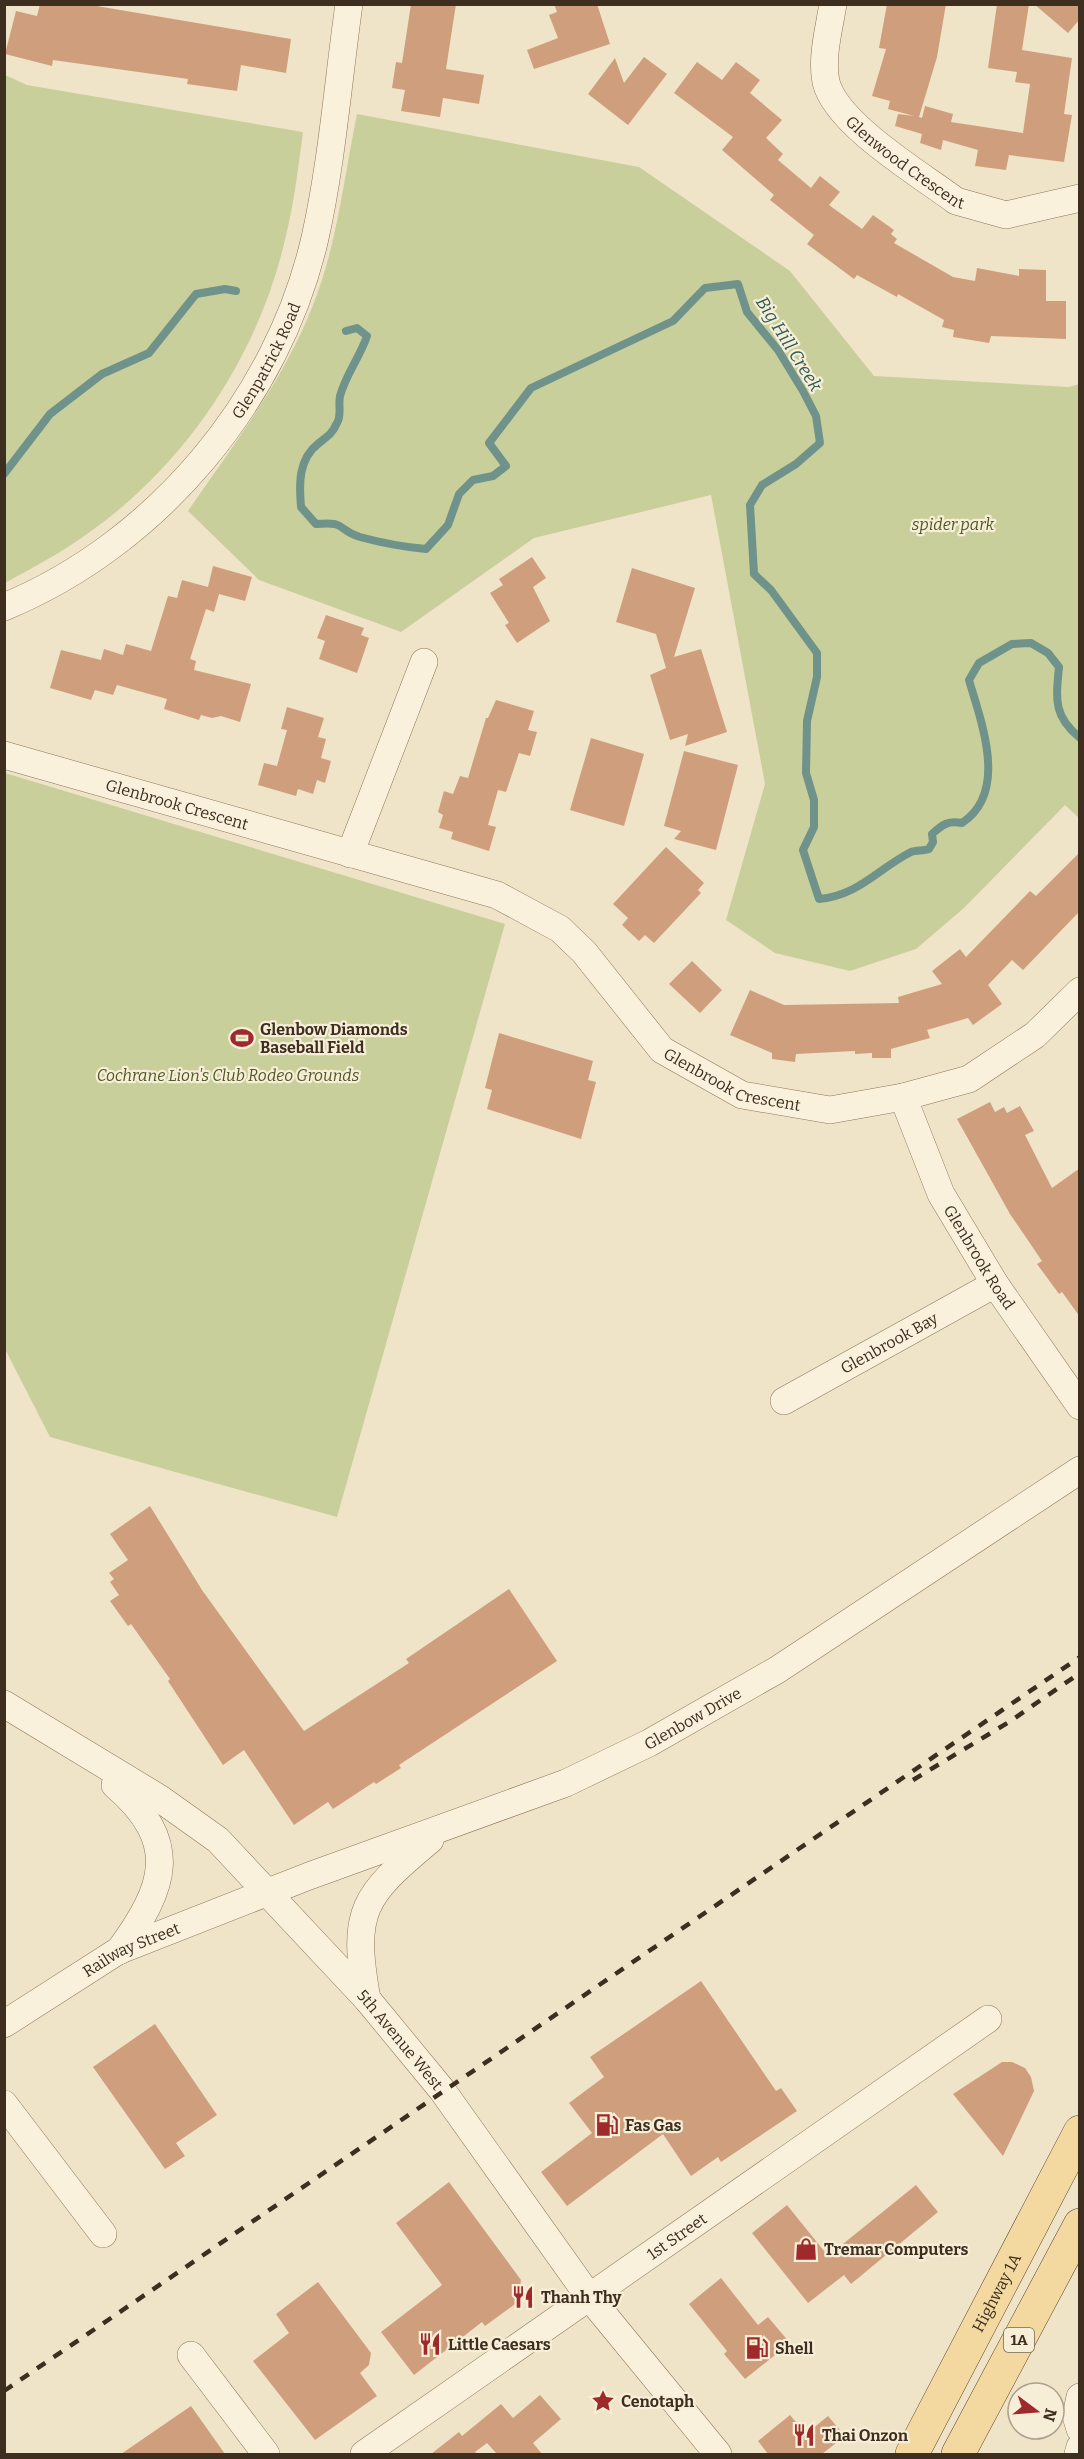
<svg xmlns="http://www.w3.org/2000/svg" width="1084" height="2459" viewBox="0 0 1084 2459" font-family="Bitter,serif">
  <style>
    .green { fill: #c9cf9b }
    .lines { fill: none; stroke-linecap: round; stroke-linejoin: round }
    .stream { stroke: #6f938a; stroke-width: 8 }
    .building { fill: #cf9f7d }
    .minor-casing { stroke: #8d765c; stroke-width: 28 }
    .major-casing { stroke: #5b4430; stroke-width: 34 }
    .minor { stroke: #faf1dc; stroke-width: 27 }
    .major { stroke: #f3d9a0; stroke-width: 33 }
    .rail { stroke: #3d2e20; stroke-width: 4.5; stroke-dasharray: 10 10; stroke-linecap: butt }
    .labels { text-anchor: middle; dominant-baseline: central; stroke-width: 4.5; stroke-linejoin: round; paint-order: stroke }
    .shield { fill: #f7eed8; stroke: #756857; stroke-width: 1.5 }
    .shield-label { font-size: 15px; font-weight: bold; fill: #3d2e20 }
    .street-label { font-size: 16px; fill: #3d2e20; stroke: #f7eed8 }
    .park-label { font-size: 16px; font-style: italic; fill: #4d5a26; stroke: #f7eed8 }
    .poi-label { font-size: 16px; font-weight: bold; fill: #3d2e20; stroke: #f7eed8; text-anchor: start }
    .water-label { font-size: 18px; font-style: italic; fill: #2f5d5a; stroke: #f7eed8 }
  </style>
  <rect width="100%" height="100%" fill="#f0e4c8"/>
  <g class="green">
    <path d="M5,75L27,85L303,132C298,171 293,210 283,248C255,361 182,468 87,534C61,553 32,568 5,583Z"/>
    <path d="M357,114L639,167L790,271L874,376L1069,387L1079,384V818L1065,805L964,908L916,949L850,971L775,953L726,920L765,784L711,495L534,538L401,632L259,580L188,511C233,445 284,380 313,305C337,245 344,177 357,114Z"/>
    <path d="M5,773L505,924L337,1517L50,1437L5,1349Z"/>
  </g>
  <g class="lines">
    <g class="stream">
      <path d="M346,331L357,328L367,336C360,357 346,374 340,396C338,405 342,415 337,423C332,434 328,436 319,443C298,459 299,484 301,507L316,524C347,521 337,530 360,537C382,543 403,547 426,549L448,525L459,494L473,480L493,476L506,466L489,443L531,388L673,321L705,288L738,284L747,312L778,350L803,391L816,416L820,443L796,464L762,485L750,505L754,574L771,590L817,653V677L807,721L806,773L814,800V827L803,850L819,899C858,896 879,868 911,852C916,850 924,851 929,849L933,842L932,834C942,825 948,820 962,823C1009,792 981,722 969,680L979,663L1012,644L1031,643L1048,653L1059,667C1056,699 1053,716 1080,738"/>
      <path d="M4,474L50,414L102,374L149,353L196,294L225,289L236,291"/>
    </g>
  </g>
  <g class="building">
    <path d="M40,4H85L291,39L286,73L241,65L237,91L187,84L188,79L53,60L52,66L5,54L16,11L37,16Z"/>
    <path d="M411,4H456L446,69L484,75L479,104L443,98L440,117L401,111L405,90L392,88L396,62L402,63Z"/>
    <path d="M554,4H597L610,44L534,69L527,50L558,38L549,15L557,12Z"/>
    <path d="M887,4H946L937,57L919,117L922,118L925,106L953,114L951,122L1023,133L1030,84L1015,82L1017,72L988,68L997,4H1029L1022,50L1072,58L1064,114L1072,115L1064,162L1009,155L1006,170L975,166L978,150L943,140L941,150L920,143L922,134L895,126L898,114L914,116L888,109L890,101L872,96L886,49L879,48Z"/>
    <path d="M1034,4H1080V19L1068,33Z"/>
    <path d="M644,57L667,74L628,125L588,94L615,58L624,83Z"/>
    <path d="M697,62L722,80L736,62L760,80L750,93L782,120L766,138L783,154L778,160L811,188L820,176L840,192L829,205L862,229L873,215L894,230L891,234L897,239L894,243L953,277L975,281L977,268L1019,276V269L1046,270V301H1066V339L991,336L989,343L953,337L954,330L942,327L944,320L898,294L897,297L857,275L854,279L807,244L814,235L770,200L774,195L722,150L733,137L674,93Z"/>
    <path d="M532,557L546,578L533,587L550,621L517,643L505,625L509,623L490,593L503,585L499,579Z"/>
    <path d="M213,566L252,577L245,601L219,594L214,612L206,609L190,659L196,661L194,670L251,684L240,722L221,716L212,718L201,715L199,720L164,709L167,699L117,685L113,695L95,690L91,700L50,688L61,650L101,660L104,649L123,655L126,644L151,651L168,596L177,598L182,580L208,587Z"/>
    <path d="M632,568L695,588L674,657L701,649L727,732L685,746L688,734L670,740L650,675L666,668L656,634L616,622Z"/>
    <path d="M326,615L364,628L361,635L369,638L357,673L319,659L325,641L317,638Z"/>
    <path d="M496,700L534,711L528,730L537,732L530,756L519,753L506,792L498,790L488,825L496,827L489,851L451,839L453,832L439,828L443,815L438,812L444,791L453,794L460,776L468,778L486,718H488Z"/>
    <path d="M287,707L324,718L318,737L326,739L321,758L331,761L325,783L317,780L313,794L298,789L296,796L258,785L264,763L277,766L287,730L281,729Z"/>
    <path d="M591,738L644,754L624,826L570,810Z"/>
    <path d="M684,751L738,765L716,850L674,839L681,831L664,826Z"/>
    <path d="M666,847L704,883L698,890L701,893L654,943L645,935L639,941L622,925L628,918L613,904Z"/>
    <path d="M1080,852L1079,912L1023,970L1012,960L988,985L1002,1004L973,1025L968,1018L927,1030L930,1038L891,1049V1058H872V1053L855,1054V1051L796,1054L795,1062L772,1059V1053L730,1035L750,990L784,1005L899,1003L898,997L942,984L932,971L960,949L966,957L1030,891L1036,896Z"/>
    <path d="M692,961L722,990L700,1013L669,984Z"/>
    <path d="M499,1033L593,1061L588,1080L596,1082L581,1139L487,1109L492,1090L485,1088Z"/>
    <path d="M990,1102L995,1112L1004,1107L1007,1113L1020,1106L1034,1131L1025,1135L1052,1188L1080,1168V1317L1062,1292L1059,1294L1037,1264L1042,1261L1010,1214L957,1119Z"/>
    <path d="M150,1506L202,1590L304,1731L409,1663L406,1659L509,1589L557,1661L399,1765L401,1768L376,1784L374,1782L333,1809L328,1802L294,1825L244,1750L223,1765L168,1681L170,1679L131,1624L128,1626L110,1601L119,1595L110,1582L114,1579L109,1573L128,1560L110,1534Z"/>
    <path d="M701,1981L776,2091L781,2088L797,2111L721,2162L718,2157L691,2176L663,2134L567,2206L541,2172L592,2133L569,2103L604,2077L590,2057Z"/>
    <path d="M155,2024L217,2115L176,2143L185,2156L165,2169L93,2067Z"/>
    <path d="M1002,2062H1012L1025,2068L1031,2077L1034,2091L1003,2156L953,2094Z"/>
    <path d="M449,2182L521,2280L518,2302L485,2326L482,2322L414,2375L381,2332L442,2285L396,2223Z"/>
    <path d="M916,2185L938,2212L851,2284L844,2275L808,2303L752,2233L787,2205L828,2256Z"/>
    <path d="M721,2278L758,2325L768,2317L790,2343L745,2379L724,2354L727,2351L689,2304Z"/>
    <path d="M318,2282L371,2353L369,2365L360,2373L377,2396L315,2440L253,2361L289,2333L276,2314Z"/>
    <path d="M540,2395L561,2419L533,2443L542,2454H497L487,2443L475,2452L478,2454H431L459,2432L462,2436L501,2404L513,2418Z"/>
    <path d="M191,2406L225,2454H121Z"/>
    <path d="M790,2415L806,2434L828,2416L845,2436L822,2454H768L758,2441Z"/>
  </g>
  <g class="lines">
    <g class="minor-casing">
      <g id="minor">
        <path id="s1" d="M833,4C829,29 821,58 826,82C836,124 920,174 956,201L1006,215L1080,198"/>
        <path id="s2" d="M4,607C157,544 278,399 315,238C332,162 338,82 349,4"/>
        <path id="s3" d="M4,755L497,895L560,929L584,952L662,1050L742,1095L830,1110L903,1097L969,1079L1035,1035L1080,991"/>
        <path d="M350,854L424,662"/>
        <path id="s4" d="M903,1097L941,1194L995,1284L1080,1406"/>
        <path id="s5" d="M784,1401L995,1284"/>
        <path id="s6" d="M4,1704L159,1798L218,1840L367,1999L442,2090L590,2298L718,2454"/>
        <path d="M115,1785C181,1842 166,1887 119,1951"/>
        <path d="M367,1999C351,1910 363,1896 430,1840"/>
        <path id="s7" d="M4,2024L118,1951L309,1876L566,1783L649,1743L777,1670L1080,1470"/>
        <path d="M4,2104L103,2234"/>
        <path d="M191,2355L266,2454"/>
        <path d="M1080,2397L1076,2416L1080,2429"/>
        <path id="s8" d="M364,2454L988,2019"/>
        <path d="M1078,2454L1080,2447"/>
      </g>
    </g>
    <g class="major-casing">
      <g id="major">
        <path id="s9" d="M912,2454L1080,2132"/>
        <path d="M958,2454L1080,2225"/>
      </g>
    </g>
    <use href="#minor" class="minor"/>
    <use href="#major" class="major"/>
    <g class="rail">
      <path d="M913,1780L1009,1722L1080,1673"/>
      <path d="M4,2391L1080,1657"/>
    </g>
  </g>
  <defs>
    <g id="stadium-bare" transform="scale(1.8)"><path d="M0-5a6.5 5 0 1 0 0 10a6.5 5 0 1 0 0-10ZM-3.5-1.8h7v3.6h-7Z" fill="#9e2a2b" stroke="#f7eed8" stroke-width="2.5" paint-order="stroke"/></g>
    <g id="fuel-bare" transform="scale(1.8)"><path d="M-5.5-6h7V0h2V4h1.3V-2.5L3-4.5l.8-.8L6-3V5H2.5V1h-1V6h-7ZM-4.2-4.7v3.2H.2V-4.7Z" fill="#9e2a2b" stroke="#f7eed8" stroke-width="2.5" paint-order="stroke"/></g>
    <g id="shop-bare" transform="scale(1.8)"><path d="M-5-2.5h2.3a2.7 3.5 0 0 1 5.4 0H5L5.5 6h-11ZM-1.5-2.5h3a1.5 2.3 0 0 0-3 0Z" fill="#9e2a2b" stroke="#f7eed8" stroke-width="2.5" paint-order="stroke"/></g>
    <g id="restaurant-bare" transform="scale(1.8)"><path d="M-5-6h1v4h1v-4h1v4h1v-4h1v5L-1.5 .5V6h-2V.5L-5-1ZM5-6V6H3V1.5H1.5Q1.5-4 5-6Z" fill="#9e2a2b" stroke="#f7eed8" stroke-width="2.5" paint-order="stroke"/></g>
    <g id="sight-bare" transform="scale(1.8)"><path d="M0-6L1.8-2.2L6-1.7L2.9 1.2L3.7 5.4L0 3.3L-3.7 5.4L-2.9 1.2L-6-1.7L-1.8-2.2Z" fill="#9e2a2b" stroke="#f7eed8" stroke-width="2.5" paint-order="stroke"/></g>
  </defs>
  <g fill-rule="evenodd">
    <use href="#stadium-bare" x="242" y="1038"/>
    <use href="#fuel-bare" x="607" y="2125"/>
    <use href="#shop-bare" x="806" y="2249"/>
    <use href="#restaurant-bare" x="523" y="2297"/>
    <use href="#restaurant-bare" x="430" y="2344"/>
    <use href="#fuel-bare" x="757" y="2348"/>
    <use href="#sight-bare" x="603" y="2401"/>
    <use href="#restaurant-bare" x="804" y="2435"/>
  </g>
  <g class="labels">
    <rect class="shield" x="1004" y="2328" width="30" height="24" rx="4.5"/>
    <g class="shield-label">
      <text x="1019" y="2340">1A</text>
    </g>
    <g class="street-label">
      <text stroke="none"><textPath href="#s1" startOffset="194">Glenwood Crescent</textPath></text>
      <text stroke="none"><textPath href="#s2" startOffset="368">Glenpatrick Road</textPath></text>
      <text stroke="none"><textPath href="#s3" startOffset="180">Glenbrook Crescent</textPath></text>
      <text stroke="none"><textPath href="#s3" startOffset="820">Glenbrook Crescent</textPath></text>
      <text stroke="none"><textPath href="#s4" startOffset="178">Glenbrook Road</textPath></text>
      <text stroke="none"><textPath href="#s5" startOffset="120">Glenbrook Bay</textPath></text>
      <text stroke="none"><textPath href="#s7" startOffset="756">Glenbow Drive</textPath></text>
      <text stroke="none"><textPath href="#s7" startOffset="148">Railway Street</textPath></text>
      <text stroke="none"><textPath href="#s6" startOffset="524">5th Avenue West</textPath></text>
      <text stroke="none"><textPath href="#s8" startOffset="381">1st Street</textPath></text>
      <text stroke="none"><textPath href="#s9" startOffset="182">Highway 1A</textPath></text>
    </g>
    <g class="park-label">
      <text x="953" y="524">spider park</text>
      <text x="228" y="1075">Cochrane Lion's Club Rodeo Grounds</text>
    </g>
    <g class="poi-label">
      <text x="260" y="1029">Glenbow Diamonds<tspan x="260" dy="18">Baseball Field</tspan></text>
      <text x="625" y="2125">Fas Gas</text>
      <text x="824" y="2249">Tremar Computers</text>
      <text x="541" y="2297">Thanh Thy</text>
      <text x="448" y="2344">Little Caesars</text>
      <text x="775" y="2348">Shell</text>
      <text x="621" y="2401">Cenotaph</text>
      <text x="822" y="2435">Thai Onzon</text>
    </g>
    <g class="water-label">
      <text transform="translate(789 344) rotate(58)">Big Hill Creek</text>
    </g>
  </g>
  <rect width="1084" height="2459" fill="none" stroke="#3d2e20" stroke-width="12"/>
  <g transform="translate(1036 2411) rotate(106)"><circle r="28" fill="#f7eed8" stroke="#ada18e" stroke-width="1.5"/>
  <path d="M0-4.5L10 22L0 15L-10 22Z" fill="#9e2a2b"/>
  <text y="-9" font-size="16" font-weight="bold" text-anchor="middle" fill="#3d2e20">N</text>
  </g>
</svg>
